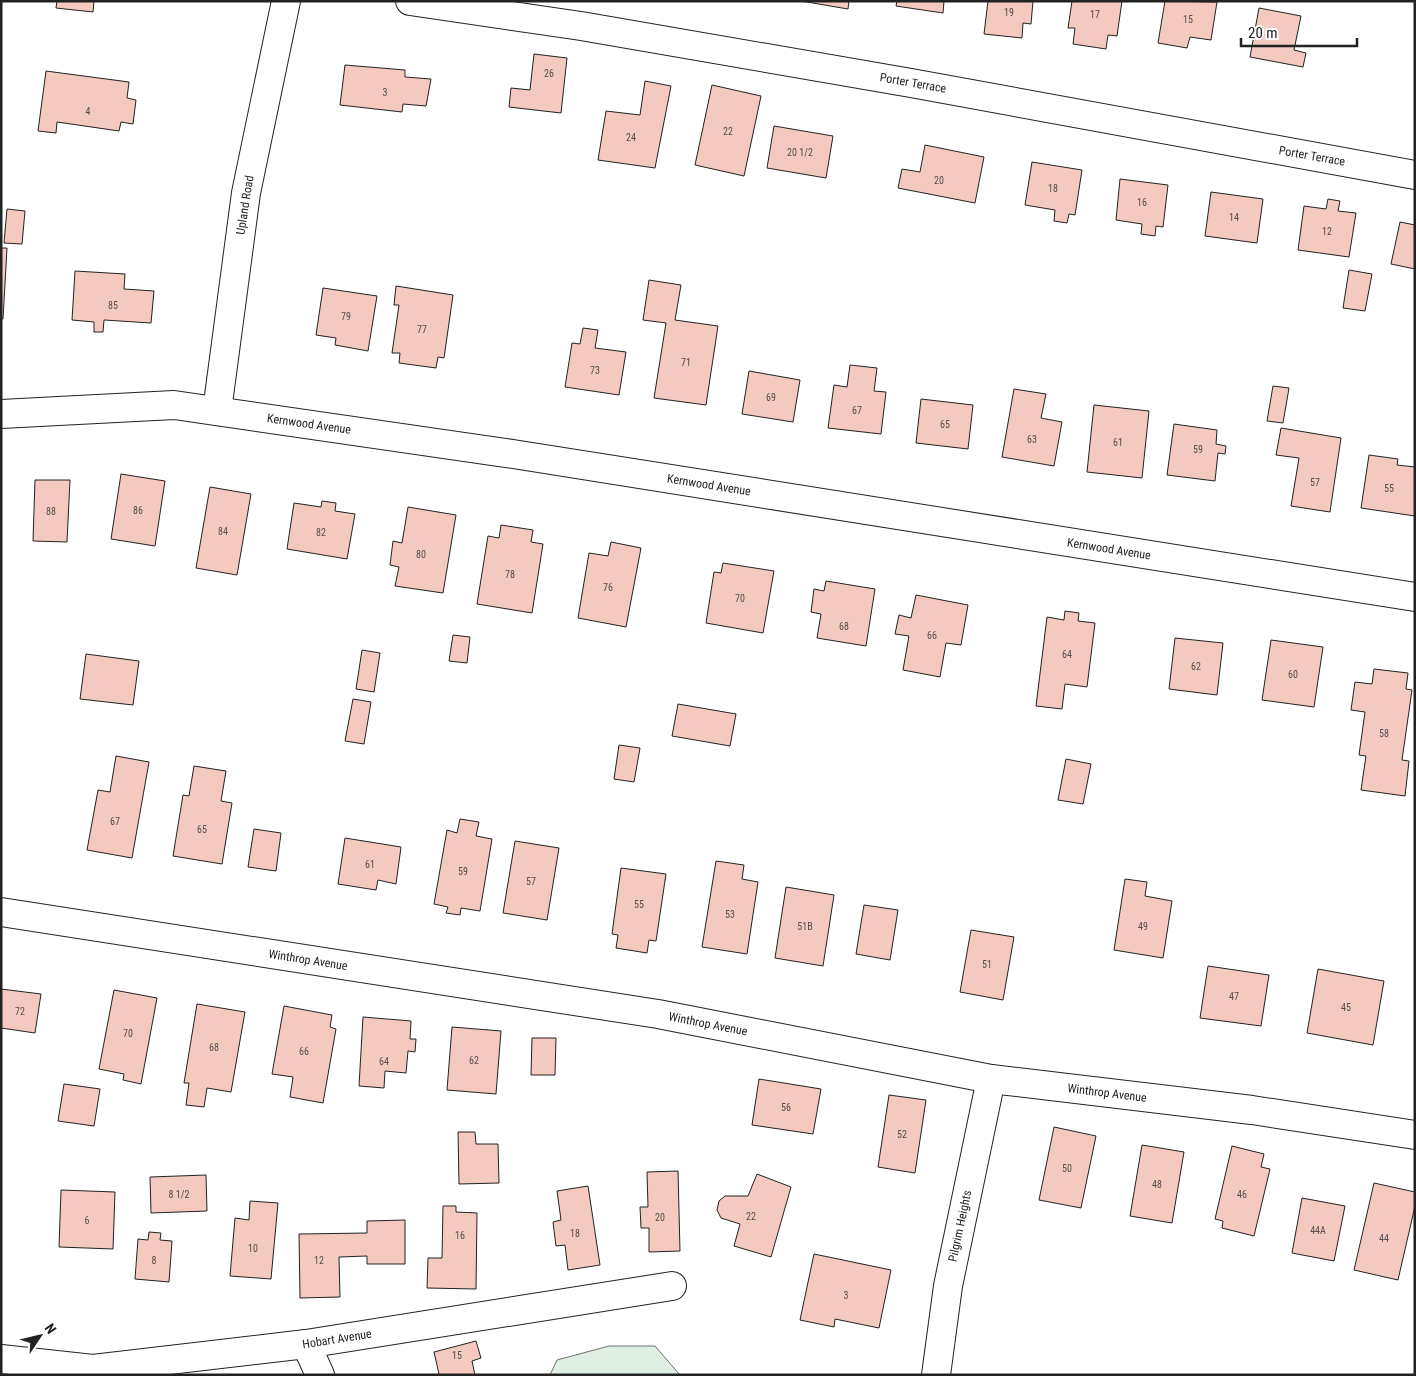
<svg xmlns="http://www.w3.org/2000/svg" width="1416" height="1376" viewBox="0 0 1416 1376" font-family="'Roboto Condensed',sans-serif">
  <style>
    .green { fill: #e0efe3; stroke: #6f6f6f }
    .building { fill: #f3c9c0; stroke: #222 }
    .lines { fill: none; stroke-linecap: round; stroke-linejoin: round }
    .minor-casing { stroke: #222; stroke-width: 30 }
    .major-casing { stroke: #222; stroke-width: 30 }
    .minor { stroke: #fff; stroke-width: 28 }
    .major { stroke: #fff; stroke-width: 28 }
    .labels { text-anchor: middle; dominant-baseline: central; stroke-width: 4; stroke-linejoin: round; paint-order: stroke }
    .number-label { font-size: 10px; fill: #564c4a }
    .street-label { font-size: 12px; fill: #222; stroke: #fff }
  </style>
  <rect width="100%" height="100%" fill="#fff"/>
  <path class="green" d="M609,1346H655L680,1375H550L557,1360Z"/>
  <g class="building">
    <path d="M57,1H94L93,12L56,8Z"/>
    <path d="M801,1H849L848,9Z"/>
    <path d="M897,1H944L943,13L896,6Z"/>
    <path d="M988,1H1033L1031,24L1023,23L1022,38L984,34Z"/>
    <path d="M1072,1H1122L1117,36L1108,35L1106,49L1073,44L1075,28H1068Z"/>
    <path d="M1165,1L1217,2L1211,40L1190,37L1187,48L1158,43Z"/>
    <path d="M1259,8L1301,16L1294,50L1306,53L1303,67L1250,57Z"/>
    <path d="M534,54L567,58L561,113L509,107L511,88L530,90Z"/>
    <path d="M345,65L405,70V77L431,79L426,106L403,104L402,112L340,105Z"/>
    <path d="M46,71L129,82L127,98L136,100L133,124L121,122L119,131L57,122L56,133L38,131Z"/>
    <path d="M645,81L671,86L655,168L598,160L606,111L640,115Z"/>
    <path d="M712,85L761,96L744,176L695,165Z"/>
    <path d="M774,126L833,136L826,178L767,168Z"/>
    <path d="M925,145L984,157L975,203L898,188L902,169L920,172Z"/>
    <path d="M1032,162L1082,170L1075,215L1069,214L1067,223L1054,221L1055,210L1025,205Z"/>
    <path d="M1120,179L1168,185L1163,227L1156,226L1155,236L1141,234L1142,224L1116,220Z"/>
    <path d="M1211,192L1263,199L1257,243L1205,236Z"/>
    <path d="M1328,199L1340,201L1338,211L1356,213L1349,257L1298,250L1304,206L1326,209Z"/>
    <path d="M7,209L25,211L22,244L4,243Z"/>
    <path d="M1400,222L1415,225V269L1391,264Z"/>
    <path d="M1,248H7L3,319H1Z"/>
    <path d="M1349,270L1372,274L1365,311L1343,308Z"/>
    <path d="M75,271L125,274L124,289L154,291L151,323L104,320L103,332H94V322L72,320Z"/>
    <path d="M649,280L681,285L675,320L718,326L706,405L654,398L666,323L643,320Z"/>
    <path d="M396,286L453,295L444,358L438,357L436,368L399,363L400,353H392L399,305H394Z"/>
    <path d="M323,288L377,296L368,351L335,345L336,338L316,335Z"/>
    <path d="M583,328L598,330L595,348L626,352L619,395L565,387L572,343L580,344Z"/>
    <path d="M850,365L877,368L874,391L886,392L881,434L828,428L834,385L847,387Z"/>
    <path d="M749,371L800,380L793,422L742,414Z"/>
    <path d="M1273,386L1289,388L1283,423L1267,421Z"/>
    <path d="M1014,389L1046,394L1041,418L1062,422L1054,466L1002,457Z"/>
    <path d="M921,399L973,405L968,449L916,443Z"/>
    <path d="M1094,405L1149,411L1142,478L1087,472Z"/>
    <path d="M1174,424L1217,430L1216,444L1226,446L1225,454L1218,453L1215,481L1167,475Z"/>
    <path d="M1281,428L1341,438L1330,512L1291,506L1299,458L1276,455Z"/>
    <path d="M1369,455L1398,459L1397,465L1415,467V516L1361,508Z"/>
    <path d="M121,474L165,481L155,546L111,539Z"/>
    <path d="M35,480H70L67,542L33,541Z"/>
    <path d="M210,487L251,494L237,575L196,568Z"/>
    <path d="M322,501L336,503L335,511L355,514L347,559L287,549L294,503L321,507Z"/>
    <path d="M408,507L456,515L443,593L395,586L399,567L390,565L393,541L402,543Z"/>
    <path d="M501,525L533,530L531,542L543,544L532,613L477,604L488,536L499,538Z"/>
    <path d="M611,542L641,548L626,627L578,618L589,553L608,556Z"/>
    <path d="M723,563L774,571L763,633L706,623L714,572L721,573Z"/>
    <path d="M826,581L875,589L866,646L817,638L821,614L811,612L814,589L824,591Z"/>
    <path d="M916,595L968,605L961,645L946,643L940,677L903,670L909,636L895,634L899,615L911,618Z"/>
    <path d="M1065,611L1079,613L1078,621L1095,623L1087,687L1065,684L1062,709L1036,706L1047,617L1064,620Z"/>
    <path d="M453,635L470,637L467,663L449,661Z"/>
    <path d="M1175,638L1223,643L1217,695L1169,689Z"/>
    <path d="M1271,640L1323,647L1314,707L1262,700Z"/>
    <path d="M362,650L380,653L374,692L356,689Z"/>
    <path d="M86,654L139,661L133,705L80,699Z"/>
    <path d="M1374,669L1408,673L1406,689L1412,690L1402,760L1409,761L1405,796L1361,790L1366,756L1359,755L1365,712L1351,710L1355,682L1372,684Z"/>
    <path d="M353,699L371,702L364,744L345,741Z"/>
    <path d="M678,704L736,714L730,746L672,736Z"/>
    <path d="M619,745L640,748L634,782L614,779Z"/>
    <path d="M116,756L149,762L132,858L87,850L98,790L110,792Z"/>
    <path d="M1066,759L1091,764L1083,804L1058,800Z"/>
    <path d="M194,766L226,771L221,801L232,803L222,864L173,856L183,795L189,796Z"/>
    <path d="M460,819L479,822L476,836L492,839L480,911L461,908L460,915L446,913L448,907L434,904L447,830L457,833Z"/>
    <path d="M254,829L281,833L276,871L248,867Z"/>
    <path d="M345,838L401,847L396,884L378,880L376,890L338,884Z"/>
    <path d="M515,841L559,848L547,920L503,913Z"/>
    <path d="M716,861L744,865L742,879L758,882L747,954L702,947Z"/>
    <path d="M621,868L666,874L656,941L649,940L647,953L616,948L618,935L612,934Z"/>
    <path d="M1125,879L1147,882L1145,896L1172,901L1163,958L1114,950Z"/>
    <path d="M786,887L834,895L823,966L775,958Z"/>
    <path d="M864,905L898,910L890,960L856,954Z"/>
    <path d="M971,930L1014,937L1003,1000L960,992Z"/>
    <path d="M1208,966L1269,975L1261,1026L1200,1018Z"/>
    <path d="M1318,969L1384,981L1373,1045L1307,1033Z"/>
    <path d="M1,989L41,994L35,1033L1,1028Z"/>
    <path d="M114,990L157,998L141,1084L123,1080L124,1074L99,1069Z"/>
    <path d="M197,1004L245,1012L231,1092L207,1088L204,1107L186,1105L189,1083H184Z"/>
    <path d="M284,1006L332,1015L330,1027L336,1029L323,1103L290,1097L293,1077L272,1074Z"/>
    <path d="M363,1017L411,1021L410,1039H416L415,1052L408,1051L406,1073L385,1071L384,1088L359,1086Z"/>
    <path d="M452,1027L501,1031L496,1094L447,1090Z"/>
    <path d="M532,1038H556L555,1075H531Z"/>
    <path d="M759,1079L821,1089L813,1134L752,1125Z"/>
    <path d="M64,1084L100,1089L94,1126L58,1121Z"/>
    <path d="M889,1095L926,1100L915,1173L878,1167Z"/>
    <path d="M1054,1127L1096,1136L1081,1208L1039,1200Z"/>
    <path d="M458,1132H475L476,1144H498L499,1183L459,1184Z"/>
    <path d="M1142,1145L1184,1152L1172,1223L1130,1216Z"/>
    <path d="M1232,1146L1264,1154L1261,1167L1270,1169L1254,1236L1222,1228L1223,1221L1215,1219Z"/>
    <path d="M678,1171L680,1251L649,1252V1228H641L640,1207H648L647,1172Z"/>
    <path d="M757,1174L791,1187L771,1257L734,1246L740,1224L721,1218L717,1210L719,1201L725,1196H748Z"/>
    <path d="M206,1175L207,1211L151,1213L150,1177Z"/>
    <path d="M1374,1183L1415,1192V1206L1398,1280L1354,1270Z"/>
    <path d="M588,1186L600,1265L568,1270L565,1245L556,1246L553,1222L561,1220L557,1191Z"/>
    <path d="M61,1190L115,1192L113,1249L59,1247Z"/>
    <path d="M1302,1198L1345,1206L1334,1261L1292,1253Z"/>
    <path d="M250,1201L278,1203L271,1279L230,1276L235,1218L249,1220Z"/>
    <path d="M443,1206H456V1212L477,1213L476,1289L427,1288L428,1258H442Z"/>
    <path d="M405,1220V1264H367V1256L339,1257L340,1297L300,1298L299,1234L367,1233V1221Z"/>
    <path d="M149,1232L161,1233L160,1240L172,1241L169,1282L135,1279L138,1239L148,1240Z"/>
    <path d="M814,1254L891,1270L879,1328L835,1319L834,1327L800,1320Z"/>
    <path d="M476,1341L481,1358L472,1361L475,1375H436L439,1374L434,1352Z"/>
  </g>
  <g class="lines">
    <g class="minor-casing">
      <g id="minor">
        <path d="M410,1L581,26L911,83L1415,175"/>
        <path d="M217,411L246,193L286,1"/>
        <path d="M1,912L658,1014L991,1079L1252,1110L1415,1135"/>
        <path d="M306,1344L320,1375"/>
        <path d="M1,1359L93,1369L306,1344L672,1286"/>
        <path d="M936,1375L948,1286L991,1079"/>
      </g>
    </g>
    <g class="major-casing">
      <path id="major" d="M1,414L174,405L513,454L1415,597"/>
    </g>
    <use href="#minor" class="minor"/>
    <use href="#major" class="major"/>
  </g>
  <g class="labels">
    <g class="number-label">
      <text x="1009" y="12">19</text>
      <text x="1095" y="14">17</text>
      <text x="1188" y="19">15</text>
      <text x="549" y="73">26</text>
      <text x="385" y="92">3</text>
      <text x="88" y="111">4</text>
      <text x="728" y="131">22</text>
      <text x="631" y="137">24</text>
      <text x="800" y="152">20 1/2</text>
      <text x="939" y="180">20</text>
      <text x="1053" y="188">18</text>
      <text x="1142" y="202">16</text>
      <text x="1234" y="217">14</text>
      <text x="1327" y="231">12</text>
      <text x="113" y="305">85</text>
      <text x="346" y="316">79</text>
      <text x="422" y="329">77</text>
      <text x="686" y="362">71</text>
      <text x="595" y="370">73</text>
      <text x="771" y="397">69</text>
      <text x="857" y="410">67</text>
      <text x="945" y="424">65</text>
      <text x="1032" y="439">63</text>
      <text x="1118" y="442">61</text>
      <text x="1198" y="449">59</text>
      <text x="1315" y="482">57</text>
      <text x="1389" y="488">55</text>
      <text x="138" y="510">86</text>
      <text x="51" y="511">88</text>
      <text x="223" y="531">84</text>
      <text x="321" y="532">82</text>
      <text x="421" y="554">80</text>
      <text x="510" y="574">78</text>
      <text x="608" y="587">76</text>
      <text x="740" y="598">70</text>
      <text x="844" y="626">68</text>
      <text x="932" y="635">66</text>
      <text x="1067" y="654">64</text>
      <text x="1196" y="666">62</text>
      <text x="1293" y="674">60</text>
      <text x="1384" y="733">58</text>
      <text x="115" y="821">67</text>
      <text x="202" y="829">65</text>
      <text x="370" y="864">61</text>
      <text x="463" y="871">59</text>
      <text x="531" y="881">57</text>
      <text x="639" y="904">55</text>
      <text x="730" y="914">53</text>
      <text x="805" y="926">51B</text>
      <text x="1143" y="926">49</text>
      <text x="987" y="964">51</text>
      <text x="1234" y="996">47</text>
      <text x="1346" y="1007">45</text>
      <text x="20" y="1011">72</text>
      <text x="128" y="1033">70</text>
      <text x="214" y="1047">68</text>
      <text x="304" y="1051">66</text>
      <text x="474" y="1060">62</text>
      <text x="384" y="1061">64</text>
      <text x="786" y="1107">56</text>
      <text x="902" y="1134">52</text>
      <text x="1067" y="1168">50</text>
      <text x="1157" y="1184">48</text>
      <text x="179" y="1194">8 1/2</text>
      <text x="1242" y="1194">46</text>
      <text x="751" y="1216">22</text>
      <text x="660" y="1217">20</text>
      <text x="87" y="1220">6</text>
      <text x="1318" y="1230">44A</text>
      <text x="575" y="1233">18</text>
      <text x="460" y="1235">16</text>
      <text x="1384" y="1238">44</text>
      <text x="253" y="1248">10</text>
      <text x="154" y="1260">8</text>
      <text x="319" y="1260">12</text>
      <text x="846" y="1295">3</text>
      <text x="457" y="1355">15</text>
    </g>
    <g class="street-label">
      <text transform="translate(913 83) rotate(10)">Porter Terrace</text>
      <text transform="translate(1312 156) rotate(10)">Porter Terrace</text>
      <text transform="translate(245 205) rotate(-81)">Upland Road</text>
      <text transform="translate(309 424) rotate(8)">Kernwood Avenue</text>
      <text transform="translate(709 485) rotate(9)">Kernwood Avenue</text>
      <text transform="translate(1109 549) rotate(9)">Kernwood Avenue</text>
      <text transform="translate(308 960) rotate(9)">Winthrop Avenue</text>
      <text transform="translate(708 1024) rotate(11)">Winthrop Avenue</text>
      <text transform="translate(1107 1093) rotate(7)">Winthrop Avenue</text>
      <text transform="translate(960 1226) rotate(-78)">Pilgrim Heights</text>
      <text transform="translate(337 1339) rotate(-9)">Hobart Avenue</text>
    </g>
  </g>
  <rect width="1416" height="1376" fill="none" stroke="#222222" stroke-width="5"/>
  <g transform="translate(40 1336) rotate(55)" stroke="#ffffff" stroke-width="4" paint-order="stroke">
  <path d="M0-4L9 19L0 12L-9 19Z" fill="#222222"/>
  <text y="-8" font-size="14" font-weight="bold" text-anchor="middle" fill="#222222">N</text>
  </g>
  <path d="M1241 38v8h116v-8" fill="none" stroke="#222222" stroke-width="2.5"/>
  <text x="1248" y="38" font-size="15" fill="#222222" stroke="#ffffff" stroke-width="4" paint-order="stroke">20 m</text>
</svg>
